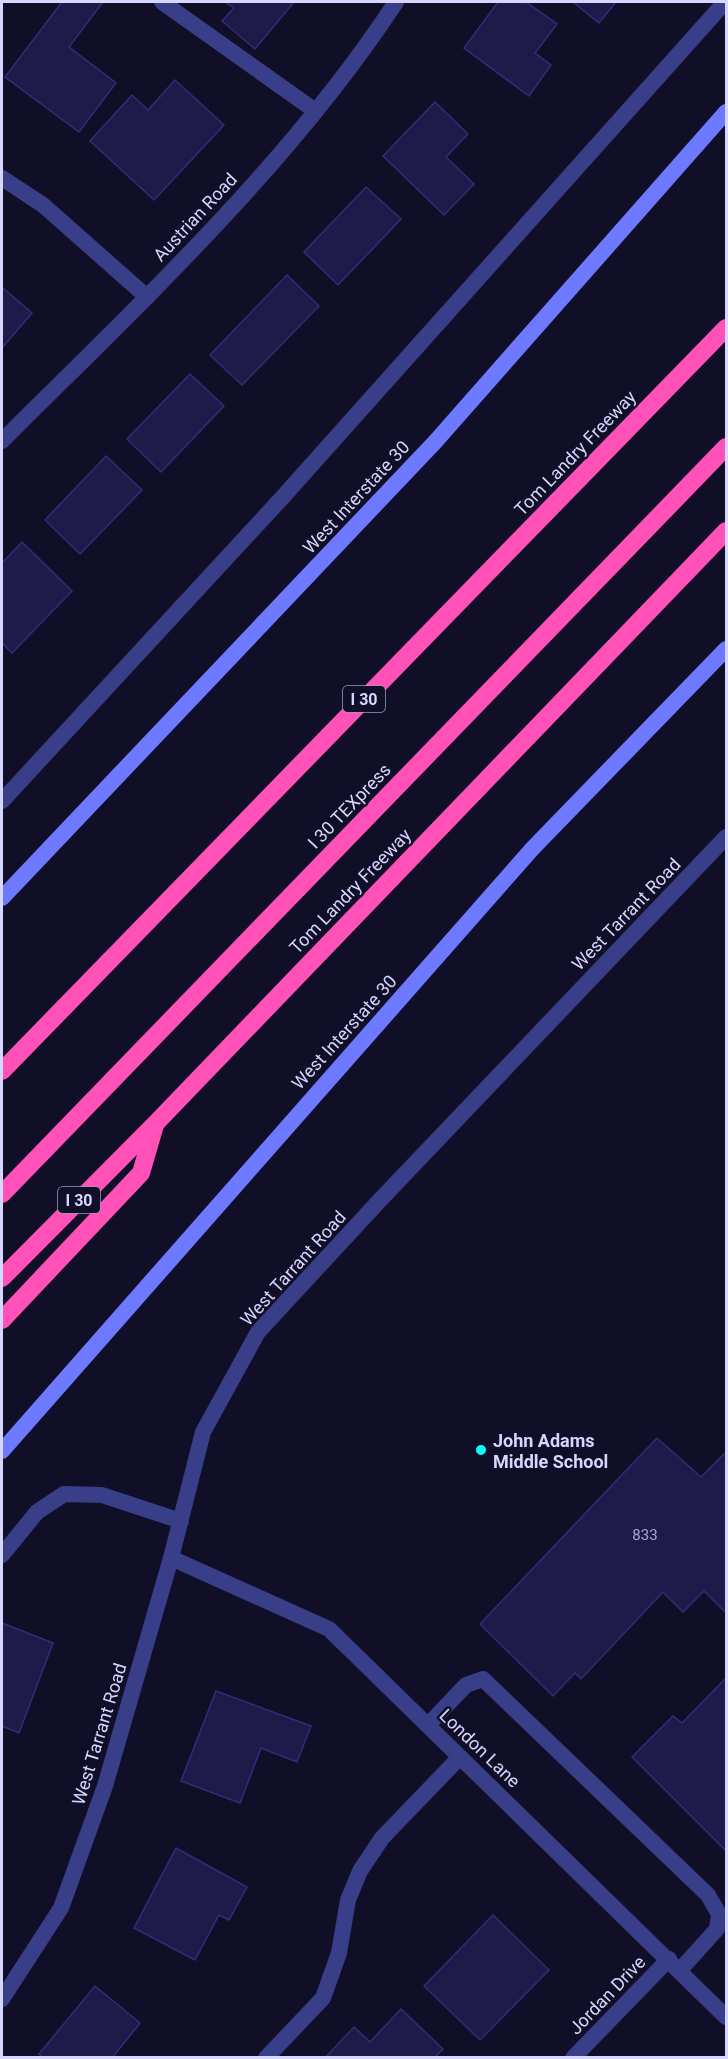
<svg xmlns="http://www.w3.org/2000/svg" width="728" height="2059" viewBox="0 0 728 2059" font-family="Roboto,sans-serif">
  <style>
    .building { fill: #1f1a4a; stroke: #332c77; stroke-width: 1.5 }
    .lines { fill: none; stroke-linecap: round; stroke-linejoin: round }
    .service { stroke: #393e89; stroke-width: 16 }
    .minor { stroke: #393e89; stroke-width: 16 }
    .tertiary { stroke: #393e89; stroke-width: 16 }
    .secondary { stroke: #6d79ff; stroke-width: 16 }
    .motorway { stroke: #ff51b7; stroke-width: 18 }
    .poi-dot { fill: #02fffd; stroke: #110f28; stroke-width: 2 }
    .labels { text-anchor: middle; dominant-baseline: central; stroke-width: 5; stroke-linejoin: round; paint-order: stroke }
    .number-label { font-size: 15px; fill: #a9a7d2 }
    .shield { fill: #110f28; stroke: #9c9abe; stroke-width: 1.5 }
    .shield-label { font-size: 16px; font-weight: bold; fill: #d7d6ff }
    .street-label { font-size: 18px; fill: #d7d6ff; stroke: #110f28 }
    .poi-label { font-size: 18px; font-weight: bold; fill: #d7d6ff; stroke: #110f28; text-anchor: start }
  </style>
  <rect width="100%" height="100%" fill="#110f28"/>
  <g class="building">
    <path d="M62,2H103L69,47L116,83L79,132L5,77Z"/>
    <path d="M225,2H294L255,49L222,21L234,8Z"/>
    <path d="M498,2H526L557,24L535,53L551,65L529,96L464,48Z"/>
    <path d="M573,2H616L599,23Z"/>
    <path d="M175,80L224,125L154,200L90,141L132,95L148,110Z"/>
    <path d="M435,102L468,134L446,157L474,184L444,215L383,156Z"/>
    <path d="M366,187L401,219L338,285L304,252Z"/>
    <path d="M287,275L319,306L242,385L210,355Z"/>
    <path d="M2,287L32,313L2,348Z"/>
    <path d="M190,374L224,406L161,472L127,439Z"/>
    <path d="M106,456L142,490L80,554L45,520Z"/>
    <path d="M22,542L72,591L12,653L2,643V563Z"/>
    <path d="M657,1438L701,1477L726,1452V1613L704,1591L683,1612L663,1592L581,1679L575,1673L553,1696L480,1624Z"/>
    <path d="M2,1623L53,1643L19,1733L2,1726Z"/>
    <path d="M726,1678V1851L632,1757L673,1716L682,1723Z"/>
    <path d="M216,1691L311,1726L297,1762L261,1748L240,1803L181,1781Z"/>
    <path d="M176,1848L247,1887L229,1920L219,1915L195,1960L134,1928Z"/>
    <path d="M493,1915L549,1970L480,2040L424,1986Z"/>
    <path d="M95,1986L140,2023L112,2058H44L39,2054Z"/>
    <path d="M401,2009L443,2049L434,2058H325L354,2027L370,2042Z"/>
  </g>
  <g class="lines">
    <g class="service">
      <path d="M162,2L314,110"/>
      <path d="M2,801L281,499L725,2"/>
      <path d="M2,1555L37,1512L64,1494L102,1495L181,1521"/>
      <path d="M428,1725L466,1685L483,1679L708,1895L719,1914L717,1929L680,1970"/>
      <path d="M266,2058L323,1998L339,1953L348,1900L360,1871L382,1838L460,1757"/>
    </g>
    <g class="minor">
      <path d="M2,178L43,205L147,297"/>
      <path d="M2,441C139,304 289,165 396,2"/>
      <path d="M171,1558L329,1629L726,2017"/>
      <path d="M573,2058L669,1959"/>
    </g>
    <path class="tertiary" d="M2,1999L61,1908L105,1786L171,1558L203,1432L258,1332L381,1199L726,837"/>
    <g class="secondary">
      <path d="M2,898L435,442L726,112"/>
      <path d="M2,1451L532,849L726,649"/>
    </g>
    <g class="motorway">
      <path d="M2,1071L726,328"/>
      <path d="M2,1194L726,447"/>
      <path d="M2,1278L156,1123L726,531"/>
      <path d="M2,1320L141,1173L155,1125"/>
    </g>
  </g>
  <circle class="poi-dot" cx="481" cy="1450" r="6"/>
  <g class="labels">
    <g class="number-label">
      <text x="645" y="1535">833</text>
    </g>
    <g class="shield">
      <rect x="343" y="686" width="42" height="26" rx="4.5"/>
      <rect x="58" y="1187" width="42" height="26" rx="4.5"/>
    </g>
    <g class="shield-label">
      <text x="364" y="699">I 30</text>
      <text x="79" y="1200">I 30</text>
    </g>
    <g class="street-label">
      <text transform="translate(195 217) rotate(-47)">Austrian Road</text>
      <text transform="translate(575 453) rotate(-46)">Tom Landry Freeway</text>
      <text transform="translate(356 497) rotate(-47)">West Interstate 30</text>
      <text transform="translate(349 806) rotate(-46)">I 30 TEXpress</text>
      <text transform="translate(350 891) rotate(-46)">Tom Landry Freeway</text>
      <text transform="translate(626 914) rotate(-46)">West Tarrant Road</text>
      <text transform="translate(344 1032) rotate(-48)">West Interstate 30</text>
      <text transform="translate(293 1268) rotate(-48)">West Tarrant Road</text>
      <text transform="translate(99 1734) rotate(-73)">West Tarrant Road</text>
      <text transform="translate(480 1748) rotate(44)">London Lane</text>
      <text transform="translate(607 1995) rotate(-46)">Jordan Drive</text>
    </g>
    <g class="poi-label">
      <text x="493" y="1440">John Adams<tspan x="493" dy="21">Middle School</tspan></text>
    </g>
  </g>
  <rect width="728" height="2059" fill="none" stroke="#d7d6ff" stroke-width="6"/>
</svg>
